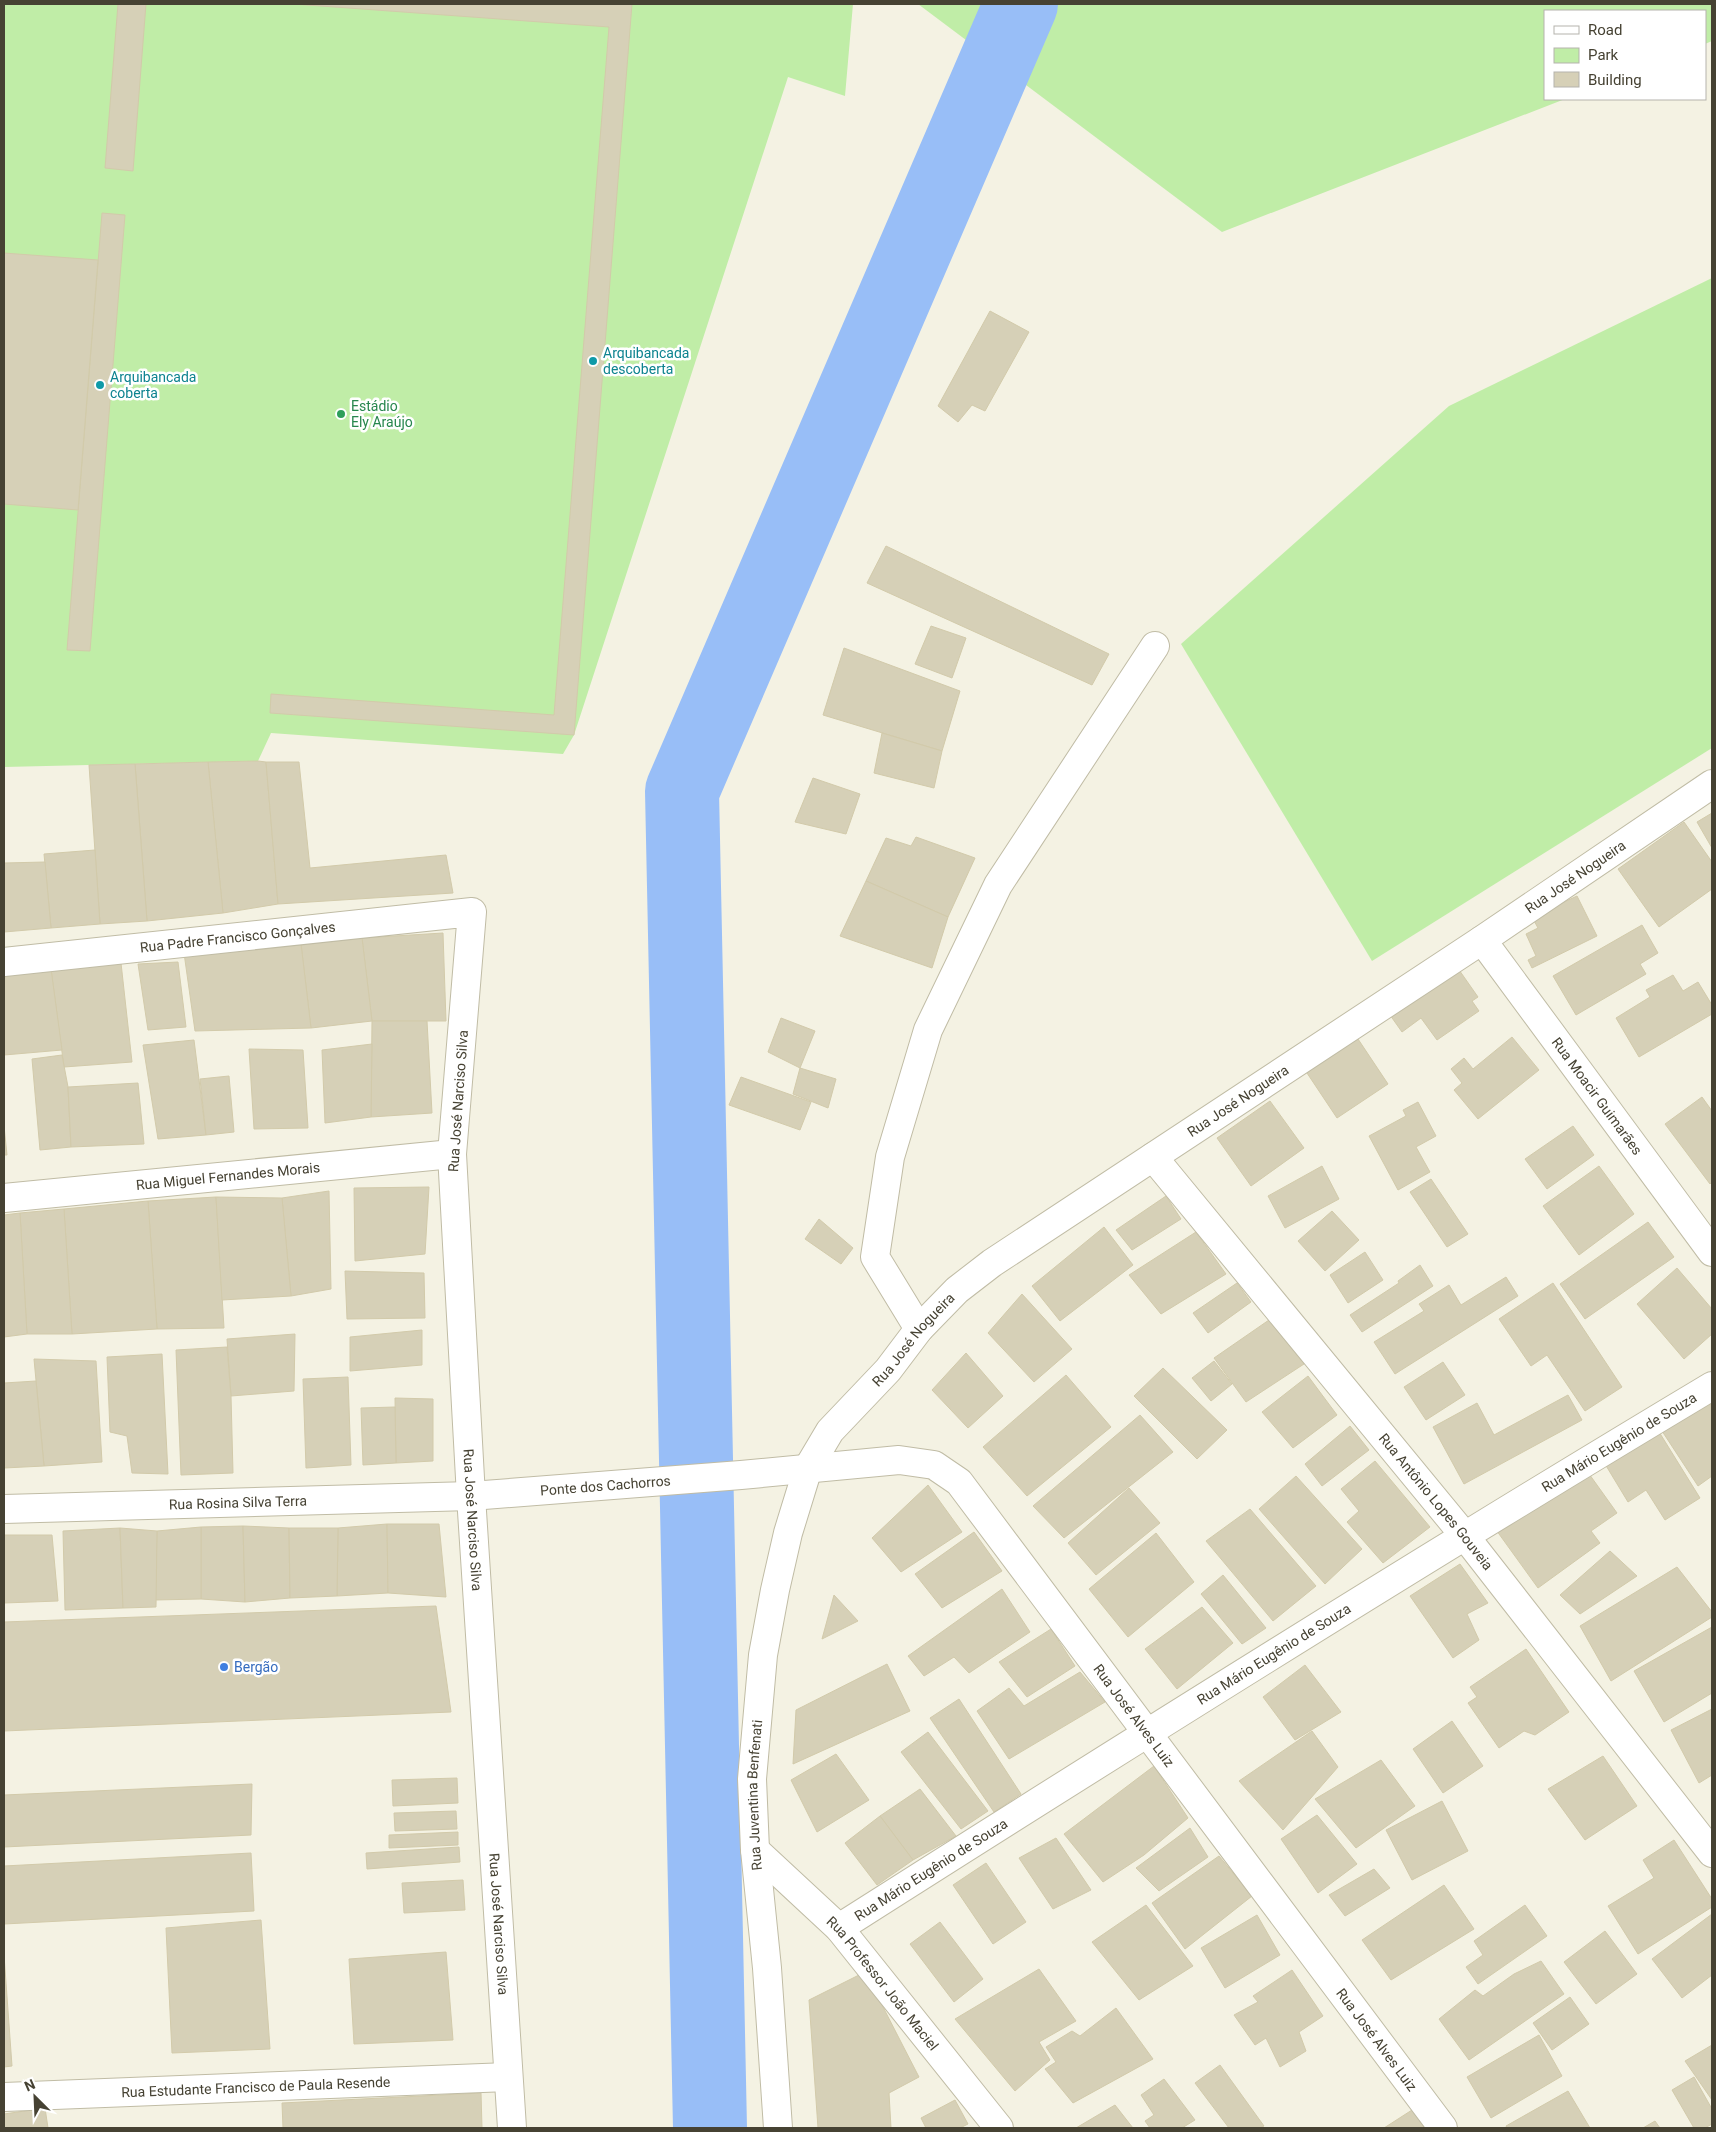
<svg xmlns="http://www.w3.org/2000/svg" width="1716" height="2132" viewBox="0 0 1716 2132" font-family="Roboto,sans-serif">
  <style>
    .green { fill: #c0eda7 }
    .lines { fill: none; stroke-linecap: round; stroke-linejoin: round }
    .river { stroke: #98bef7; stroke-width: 74 }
    .building { fill: #d6d0b7; stroke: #d2caaa }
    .minor-casing { stroke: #c0bca5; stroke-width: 30 }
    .minor { stroke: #fff; stroke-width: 28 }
    .culture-dot { fill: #0f9aa8; stroke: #fff; stroke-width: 2 }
    .leisure-dot { fill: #2e9e5b; stroke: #fff; stroke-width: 2 }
    .shop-dot { fill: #3f7fe0; stroke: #fff; stroke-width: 2 }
    .labels { text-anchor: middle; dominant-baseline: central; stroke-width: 5; stroke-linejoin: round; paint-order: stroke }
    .culture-label { font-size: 14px; fill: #0d838f; stroke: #fff; text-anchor: start }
    .leisure-label { font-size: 14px; fill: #27864d; stroke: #fff; text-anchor: start }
    .street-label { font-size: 14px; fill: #464233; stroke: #fff }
    .shop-label { font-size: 14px; fill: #366cbe; stroke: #fff; text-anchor: start }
  </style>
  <rect width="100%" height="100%" fill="#f4f2e3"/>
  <g class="green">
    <path d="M4,4H853L845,96L788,77L574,735L563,754L271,733L258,761L4,767Z"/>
    <path d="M918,4H1712V41L1705,44V11H1545V99H1565L1222,232Z"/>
    <path d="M1712,278V748L1372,961L1181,644L1449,406Z"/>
  </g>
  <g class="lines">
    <path class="river" d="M710,2128L682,791L1021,4"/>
  </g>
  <g class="building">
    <path d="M118,4H146L133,171L105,168Z"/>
    <path d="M293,4H632L574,735L270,713L271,694L554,715L609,27Z"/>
    <path d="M102,213L125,215L90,651L67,650Z"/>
    <path d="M4,253L98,260L78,510L4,504Z"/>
    <path d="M990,311L1029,332L985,411L972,405L958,422L938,406Z"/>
    <path d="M886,546L1109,654L1092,685L867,583Z"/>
    <path d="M931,626L966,638L952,678L915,664Z"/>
    <path d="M844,648L960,691L942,751L823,715Z"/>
    <path d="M882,733L942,751L934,788L874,773Z"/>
    <path d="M258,761L266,762L278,904L223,913L208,762Z"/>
    <path d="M208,762L223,913L147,921L135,764Z"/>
    <path d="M266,762H299L310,868L446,855L453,893L278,904Z"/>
    <path d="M135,764L147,921L100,924L89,765Z"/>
    <path d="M813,778L860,794L846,834L795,822Z"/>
    <path d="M1712,813V848L1697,822Z"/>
    <path d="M1684,822L1712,862V889L1659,927L1618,869Z"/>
    <path d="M916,837L975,858L948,917L866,881L886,838L911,846Z"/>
    <path d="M95,850L100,924L51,928L44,854Z"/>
    <path d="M45,862L51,928L4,932V863Z"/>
    <path d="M866,881L948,917L932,968L840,936Z"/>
    <path d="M1577,896L1597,936L1532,968L1528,960L1536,956L1526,934L1538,928L1532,917Z"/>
    <path d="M1642,925L1658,953L1640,964L1646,974L1576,1015L1553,976Z"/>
    <path d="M443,933L446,1021H372L362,938Z"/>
    <path d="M362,938L372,1021L311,1028L301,944Z"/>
    <path d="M301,944L311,1028L195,1031L184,953Z"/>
    <path d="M178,962L186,1027L148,1030L138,964Z"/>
    <path d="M121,963L132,1062L64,1067L51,969Z"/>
    <path d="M1457,967L1478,997L1472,1001L1479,1011L1437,1040L1421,1018L1402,1032L1390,1015Z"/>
    <path d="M51,969L62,1050L4,1055V972Z"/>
    <path d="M1673,975L1683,991L1698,982L1712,1005V1014L1639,1057L1616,1018L1650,997L1646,990Z"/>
    <path d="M781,1018L815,1031L800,1068L768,1052Z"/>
    <path d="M372,1021H427L432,1113L371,1117Z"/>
    <path d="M1356,1036L1388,1084L1337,1118L1305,1070Z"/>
    <path d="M1512,1037L1539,1070L1478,1119L1454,1090L1462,1083L1451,1069L1464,1058L1473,1069Z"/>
    <path d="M194,1040L206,1135L158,1139L143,1045Z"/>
    <path d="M372,1044L371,1117L325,1123L322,1050Z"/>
    <path d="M249,1049L303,1050L308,1128L254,1129Z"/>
    <path d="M62,1055L68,1087L71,1147L40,1150L32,1059Z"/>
    <path d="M800,1068L836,1079L828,1108L793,1094Z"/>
    <path d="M229,1076L234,1132L206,1135L200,1079Z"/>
    <path d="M741,1077L811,1102L800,1130L729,1105Z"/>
    <path d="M138,1083L144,1144L71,1147L68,1087Z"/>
    <path d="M1702,1097L1712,1111V1182L1710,1184L1665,1124Z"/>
    <path d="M1270,1101L1304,1148L1251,1186L1217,1138Z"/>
    <path d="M1418,1102L1436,1136L1416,1147L1430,1172L1398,1190L1369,1136L1406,1116L1403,1110Z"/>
    <path d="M4,1126L7,1155H4Z"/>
    <path d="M1573,1126L1594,1155L1547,1189L1525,1159Z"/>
    <path d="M1322,1166L1339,1199L1285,1228L1268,1196Z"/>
    <path d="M1599,1166L1634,1214L1579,1255L1543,1206Z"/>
    <path d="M1431,1179L1468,1234L1447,1247L1410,1192Z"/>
    <path d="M429,1187L425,1254L355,1261L354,1188Z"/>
    <path d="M329,1191L331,1289L291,1296L282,1198Z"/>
    <path d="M1166,1196L1181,1219L1132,1250L1116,1230Z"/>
    <path d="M216,1197L224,1328L157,1329L148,1201Z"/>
    <path d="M216,1197L282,1198L291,1296L222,1300Z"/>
    <path d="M148,1201L157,1329L72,1334L64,1209Z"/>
    <path d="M64,1209L72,1334H27L20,1213Z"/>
    <path d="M1332,1211L1359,1240L1325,1271L1298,1241Z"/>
    <path d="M20,1213L27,1334L4,1337V1215Z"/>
    <path d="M819,1219L853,1248L841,1264L805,1239Z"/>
    <path d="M1648,1222L1674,1257L1585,1319L1560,1284Z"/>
    <path d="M1104,1227L1133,1265L1060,1321L1032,1286Z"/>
    <path d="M1196,1232L1226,1274L1161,1314L1129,1275Z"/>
    <path d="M1365,1252L1383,1280L1348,1303L1330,1275Z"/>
    <path d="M1420,1265L1433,1286L1362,1332L1350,1315L1399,1283L1398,1281Z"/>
    <path d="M1677,1268L1712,1309V1334L1684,1359L1637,1304Z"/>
    <path d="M345,1271L424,1273L425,1318L347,1319Z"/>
    <path d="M1506,1277L1518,1296L1395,1374L1374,1342L1424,1311L1419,1304L1449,1285L1461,1305Z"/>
    <path d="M1237,1283L1251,1302L1208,1333L1193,1313Z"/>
    <path d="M1553,1283L1622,1387L1585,1411L1547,1355L1531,1366L1499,1319Z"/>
    <path d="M1022,1294L1072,1349L1034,1382L988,1333Z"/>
    <path d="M1269,1320L1304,1364L1246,1402L1214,1358Z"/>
    <path d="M422,1330V1365L350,1371V1337Z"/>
    <path d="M295,1334L294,1391L231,1396L227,1339Z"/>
    <path d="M227,1347L231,1396L233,1473L181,1475L176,1350Z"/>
    <path d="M966,1353L1003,1396L968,1428L932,1390Z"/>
    <path d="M162,1354L168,1474L132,1473L127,1436L110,1432L107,1357Z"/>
    <path d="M34,1359L96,1361L102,1462L44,1466Z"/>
    <path d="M1214,1361L1232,1384L1211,1401L1192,1378Z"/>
    <path d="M1443,1362L1465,1395L1426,1420L1404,1387Z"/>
    <path d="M1163,1368L1227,1430L1197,1459L1134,1396Z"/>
    <path d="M1066,1375L1111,1427L1027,1496L983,1447Z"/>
    <path d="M1308,1376L1337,1415L1293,1448L1262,1412Z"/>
    <path d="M348,1377L351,1465L306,1468L303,1379Z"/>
    <path d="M36,1381L44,1466L4,1468V1383Z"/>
    <path d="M1568,1395L1582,1420L1464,1484L1433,1427L1477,1403L1494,1435Z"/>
    <path d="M395,1398L433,1399V1461L396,1463Z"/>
    <path d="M1710,1400L1712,1403V1476L1698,1486L1662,1431Z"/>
    <path d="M395,1407L396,1463L363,1465L361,1408Z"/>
    <path d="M1140,1415L1173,1452L1064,1538L1033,1506Z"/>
    <path d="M1350,1426L1369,1450L1322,1486L1305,1464Z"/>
    <path d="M1656,1427L1700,1498L1665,1520L1646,1490L1628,1502L1602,1459Z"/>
    <path d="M1375,1461L1430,1527L1383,1563L1347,1522L1359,1511L1341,1489Z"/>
    <path d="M1582,1464L1617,1513L1591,1531L1600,1543L1538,1588L1494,1527Z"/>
    <path d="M1296,1476L1362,1549L1325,1584L1259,1509Z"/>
    <path d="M928,1485L962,1532L901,1572L872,1538Z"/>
    <path d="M1129,1488L1160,1523L1096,1575L1068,1543Z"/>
    <path d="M1250,1509L1316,1586L1273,1621L1206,1541Z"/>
    <path d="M387,1524L388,1593L337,1596L338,1528Z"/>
    <path d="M387,1524H439L446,1597L388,1593Z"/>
    <path d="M243,1526L245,1602L201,1599V1527Z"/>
    <path d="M243,1526L289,1528L290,1598L245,1602Z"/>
    <path d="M201,1527V1599L155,1600L157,1531Z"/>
    <path d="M120,1528L123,1608L65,1610L63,1531Z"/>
    <path d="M120,1528L157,1531L156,1607L123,1608Z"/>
    <path d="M289,1528H338L337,1596L290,1598Z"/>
    <path d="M974,1532L1002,1571L942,1608L915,1574Z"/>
    <path d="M1156,1533L1194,1582L1128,1637L1089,1589Z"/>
    <path d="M4,1535H52L58,1601L4,1603Z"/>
    <path d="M1610,1551L1637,1576L1580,1614L1560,1595Z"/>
    <path d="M1460,1564L1488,1603L1467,1614L1479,1640L1453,1658L1410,1596Z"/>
    <path d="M1677,1567L1712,1612V1617L1611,1681L1580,1626Z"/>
    <path d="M1223,1575L1266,1628L1242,1644L1201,1594Z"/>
    <path d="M1002,1589L1030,1632L969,1673L954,1657L924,1676L908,1656Z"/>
    <path d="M834,1595L858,1621L822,1639Z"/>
    <path d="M436,1606L451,1712L4,1731V1622Z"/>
    <path d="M1202,1607L1233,1643L1177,1689L1145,1649Z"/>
    <path d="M1712,1627V1693L1664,1722L1634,1671Z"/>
    <path d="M1051,1629L1075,1666L1027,1697L999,1662Z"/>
    <path d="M1526,1649L1569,1712L1535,1735L1524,1731L1499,1748L1468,1703L1477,1697L1470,1687Z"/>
    <path d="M887,1664L910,1711L793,1764L796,1710Z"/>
    <path d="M1305,1665L1341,1712L1295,1740L1263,1697Z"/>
    <path d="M1080,1672L1105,1702L1009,1759L977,1711L1009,1688L1024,1706Z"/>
    <path d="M959,1699L1021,1794L994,1812L930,1718Z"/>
    <path d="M1712,1709V1775L1699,1783L1671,1730Z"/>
    <path d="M1452,1721L1483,1766L1443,1793L1413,1749Z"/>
    <path d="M1312,1731L1338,1767L1283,1830L1239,1781Z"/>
    <path d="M928,1732L988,1811L961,1829L901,1752Z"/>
    <path d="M836,1754L869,1800L817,1832L791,1780Z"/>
    <path d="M1603,1756L1637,1806L1585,1840L1548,1789Z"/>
    <path d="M1381,1760L1415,1806L1356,1848L1315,1799Z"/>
    <path d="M1154,1766L1188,1818L1144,1855L1103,1882L1064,1834Z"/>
    <path d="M457,1778L458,1803L393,1806L392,1780Z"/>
    <path d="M252,1784L251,1835L4,1847V1795Z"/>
    <path d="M920,1789L956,1836L913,1860L880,1816Z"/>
    <path d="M1442,1801L1468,1851L1412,1880L1386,1830Z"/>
    <path d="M456,1811L457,1829L395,1831L394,1813Z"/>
    <path d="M1317,1815L1357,1864L1318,1893L1281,1839Z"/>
    <path d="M880,1816L913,1860L877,1885L845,1843Z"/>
    <path d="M1190,1828L1208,1857L1159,1891L1136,1868Z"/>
    <path d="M458,1832V1845L389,1848V1835Z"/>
    <path d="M1056,1838L1091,1890L1053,1909L1019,1858Z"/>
    <path d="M1674,1840L1712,1899V1907L1638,1954L1608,1906L1654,1878L1643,1860Z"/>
    <path d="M459,1847L460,1862L367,1869L366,1853Z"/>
    <path d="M251,1853L254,1911L4,1924V1866Z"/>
    <path d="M1219,1856L1252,1896L1185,1949L1152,1903Z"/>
    <path d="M986,1863L1026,1922L993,1944L953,1885Z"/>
    <path d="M1374,1869L1390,1888L1345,1916L1329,1895Z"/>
    <path d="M463,1880L465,1910L404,1913L402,1883Z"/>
    <path d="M1444,1885L1474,1929L1391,1980L1362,1940Z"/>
    <path d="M1146,1905L1193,1966L1139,2000L1092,1942Z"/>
    <path d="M1525,1905L1547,1936L1478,1984L1466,1967L1483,1955L1474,1941Z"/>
    <path d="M1712,1914V1975L1682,1998L1652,1959Z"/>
    <path d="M1257,1915L1280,1955L1225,1988L1201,1948Z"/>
    <path d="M261,1920L270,2049L172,2053L166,1928Z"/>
    <path d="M940,1922L983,1979L954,2002L910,1944Z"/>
    <path d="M1605,1931L1637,1974L1596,2004L1564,1962Z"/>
    <path d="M446,1952L453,2040L354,2044L349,1959Z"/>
    <path d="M4,1955L12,2066L4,2067Z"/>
    <path d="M1541,1961L1564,1994L1469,2060L1439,2019L1475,1990L1483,1996L1514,1974Z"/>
    <path d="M1039,1969L1076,2021L1039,2042L1050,2060L1015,2091L955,2019Z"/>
    <path d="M1292,1970L1323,2016L1299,2032L1306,2051L1280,2067L1266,2038L1255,2045L1234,2015L1258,2002L1253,1996Z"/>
    <path d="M865,1972L919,2077L889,2093L891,2128H818L809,2000Z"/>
    <path d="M1570,1997L1589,2024L1552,2050L1533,2023Z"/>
    <path d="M1116,2008L1153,2059L1073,2103L1045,2069L1056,2062L1046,2047L1072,2031L1080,2036Z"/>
    <path d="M1539,2035L1562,2076L1491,2118L1467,2077Z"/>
    <path d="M1712,2045V2100L1685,2061Z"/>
    <path d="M1220,2065L1264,2126L1260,2128H1229L1195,2083Z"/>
    <path d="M1694,2077L1712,2109V2124L1705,2128H1694L1672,2090Z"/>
    <path d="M1164,2079L1195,2120L1182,2128H1150L1145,2121L1154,2115L1141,2095Z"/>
    <path d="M1568,2091L1590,2128H1507L1506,2126Z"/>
    <path d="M481,2093L482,2128H283L282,2103Z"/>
    <path d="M955,2100L968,2124L960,2128H926L921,2118Z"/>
    <path d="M1115,2105L1133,2128H1076Z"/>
    <path d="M45,2108L48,2128H4V2114Z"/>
    <path d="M1412,2110L1425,2128H1384Z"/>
    <path d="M1655,2121L1660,2128H1643Z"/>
  </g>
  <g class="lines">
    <g class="minor-casing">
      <g id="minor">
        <path id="s1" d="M1482,940L1712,1252"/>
        <path id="s2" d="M4,962L472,912L452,1154L471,1496L512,2128"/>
        <path id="s3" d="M1153,1157L1464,1535L1712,1853"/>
        <path id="s4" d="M4,1198L452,1154"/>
        <path d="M919,1329L875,1257L890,1157L928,1030L998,885L1155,646"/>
        <path id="s5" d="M4,1509L471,1496L741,1475L899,1460L934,1465L959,1482L1443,2128"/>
        <path id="s6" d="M755,1850L839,1928L999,2128"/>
        <path id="s7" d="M839,1928C1128,1744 1418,1562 1712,1386"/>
        <path id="s8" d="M4,2097L508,2077"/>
        <path id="s9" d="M778,2128L767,1968L755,1850L752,1779L763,1655L775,1590L788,1533L808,1468L830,1431L888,1370L919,1329L957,1290L992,1263L1482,940L1712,784"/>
      </g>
    </g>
    <use href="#minor" class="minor"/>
  </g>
  <g class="culture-dot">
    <circle cx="593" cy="361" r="5"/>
    <circle cx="100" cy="385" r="5"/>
  </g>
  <circle class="leisure-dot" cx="341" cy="414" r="5"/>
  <circle class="shop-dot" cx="224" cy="1667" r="5"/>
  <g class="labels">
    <g class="culture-label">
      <text x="603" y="353">Arquibancada<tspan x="603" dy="16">descoberta</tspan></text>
      <text x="110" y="377">Arquibancada<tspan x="110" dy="16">coberta</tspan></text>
    </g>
    <g class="leisure-label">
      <text x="351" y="406">Estádio<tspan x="351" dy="16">Ely Araújo</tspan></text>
    </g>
    <g class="street-label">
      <text stroke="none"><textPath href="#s9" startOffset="1644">Rua José Nogueira</textPath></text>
      <text stroke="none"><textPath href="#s2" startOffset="235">Rua Padre Francisco Gonçalves</textPath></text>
      <text stroke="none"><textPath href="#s1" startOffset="194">Rua Moacir Guimarães</textPath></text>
      <text transform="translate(458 1101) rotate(-86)">Rua José Narciso Silva</text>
      <text stroke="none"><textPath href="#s9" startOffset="1239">Rua José Nogueira</textPath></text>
      <text stroke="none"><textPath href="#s4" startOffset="225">Rua Miguel Fernandes Morais</textPath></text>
      <text stroke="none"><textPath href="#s9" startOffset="834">Rua José Nogueira</textPath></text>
      <text stroke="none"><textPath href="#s7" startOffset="919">Rua Mário Eugênio de Souza</textPath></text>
      <text stroke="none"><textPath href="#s5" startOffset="602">Ponte dos Cachorros</textPath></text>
      <text stroke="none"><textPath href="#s3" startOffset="446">Rua Antônio Lopes Gouveia</textPath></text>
      <text stroke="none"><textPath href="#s5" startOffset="234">Rua Rosina Silva Terra</textPath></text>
      <text stroke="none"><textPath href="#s2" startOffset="1080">Rua José Narciso Silva</textPath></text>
      <text stroke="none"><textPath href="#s7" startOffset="514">Rua Mário Eugênio de Souza</textPath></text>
      <text stroke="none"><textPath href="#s5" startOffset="1254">Rua José Alves Luiz</textPath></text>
      <text stroke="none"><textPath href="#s9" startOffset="334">Rua Juventina Benfenati</textPath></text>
      <text stroke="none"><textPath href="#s7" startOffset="109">Rua Mário Eugênio de Souza</textPath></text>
      <text stroke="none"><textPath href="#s2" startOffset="1485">Rua José Narciso Silva</textPath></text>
      <text stroke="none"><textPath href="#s6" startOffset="185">Rua Professor João Maciel</textPath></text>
      <text stroke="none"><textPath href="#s5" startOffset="1659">Rua José Alves Luiz</textPath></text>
      <text stroke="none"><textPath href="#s8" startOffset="252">Rua Estudante Francisco de Paula Resende</textPath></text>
    </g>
    <g class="shop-label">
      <text x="234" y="1667">Bergão</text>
    </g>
  </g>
  <rect width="1716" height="2132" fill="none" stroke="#464233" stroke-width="10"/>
  <rect x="1544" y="10" width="162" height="90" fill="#ffffff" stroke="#b5b3ad"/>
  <rect x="1554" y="26" width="25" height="8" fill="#ffffff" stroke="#b5b3ad"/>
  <text x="1588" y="35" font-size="15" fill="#464233">Road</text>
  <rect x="1554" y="48" width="25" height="15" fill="#c0eda7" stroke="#b5b3ad"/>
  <text x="1588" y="60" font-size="15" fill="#464233">Park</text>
  <rect x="1554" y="72" width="25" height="15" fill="#d6d0b7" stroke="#b5b3ad"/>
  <text x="1588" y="85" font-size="15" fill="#464233">Building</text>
  <g transform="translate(35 2097) rotate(336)" stroke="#ffffff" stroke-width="4" paint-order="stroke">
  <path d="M0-4L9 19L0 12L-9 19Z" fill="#464233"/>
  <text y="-8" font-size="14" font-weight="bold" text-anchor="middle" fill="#464233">N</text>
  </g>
</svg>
